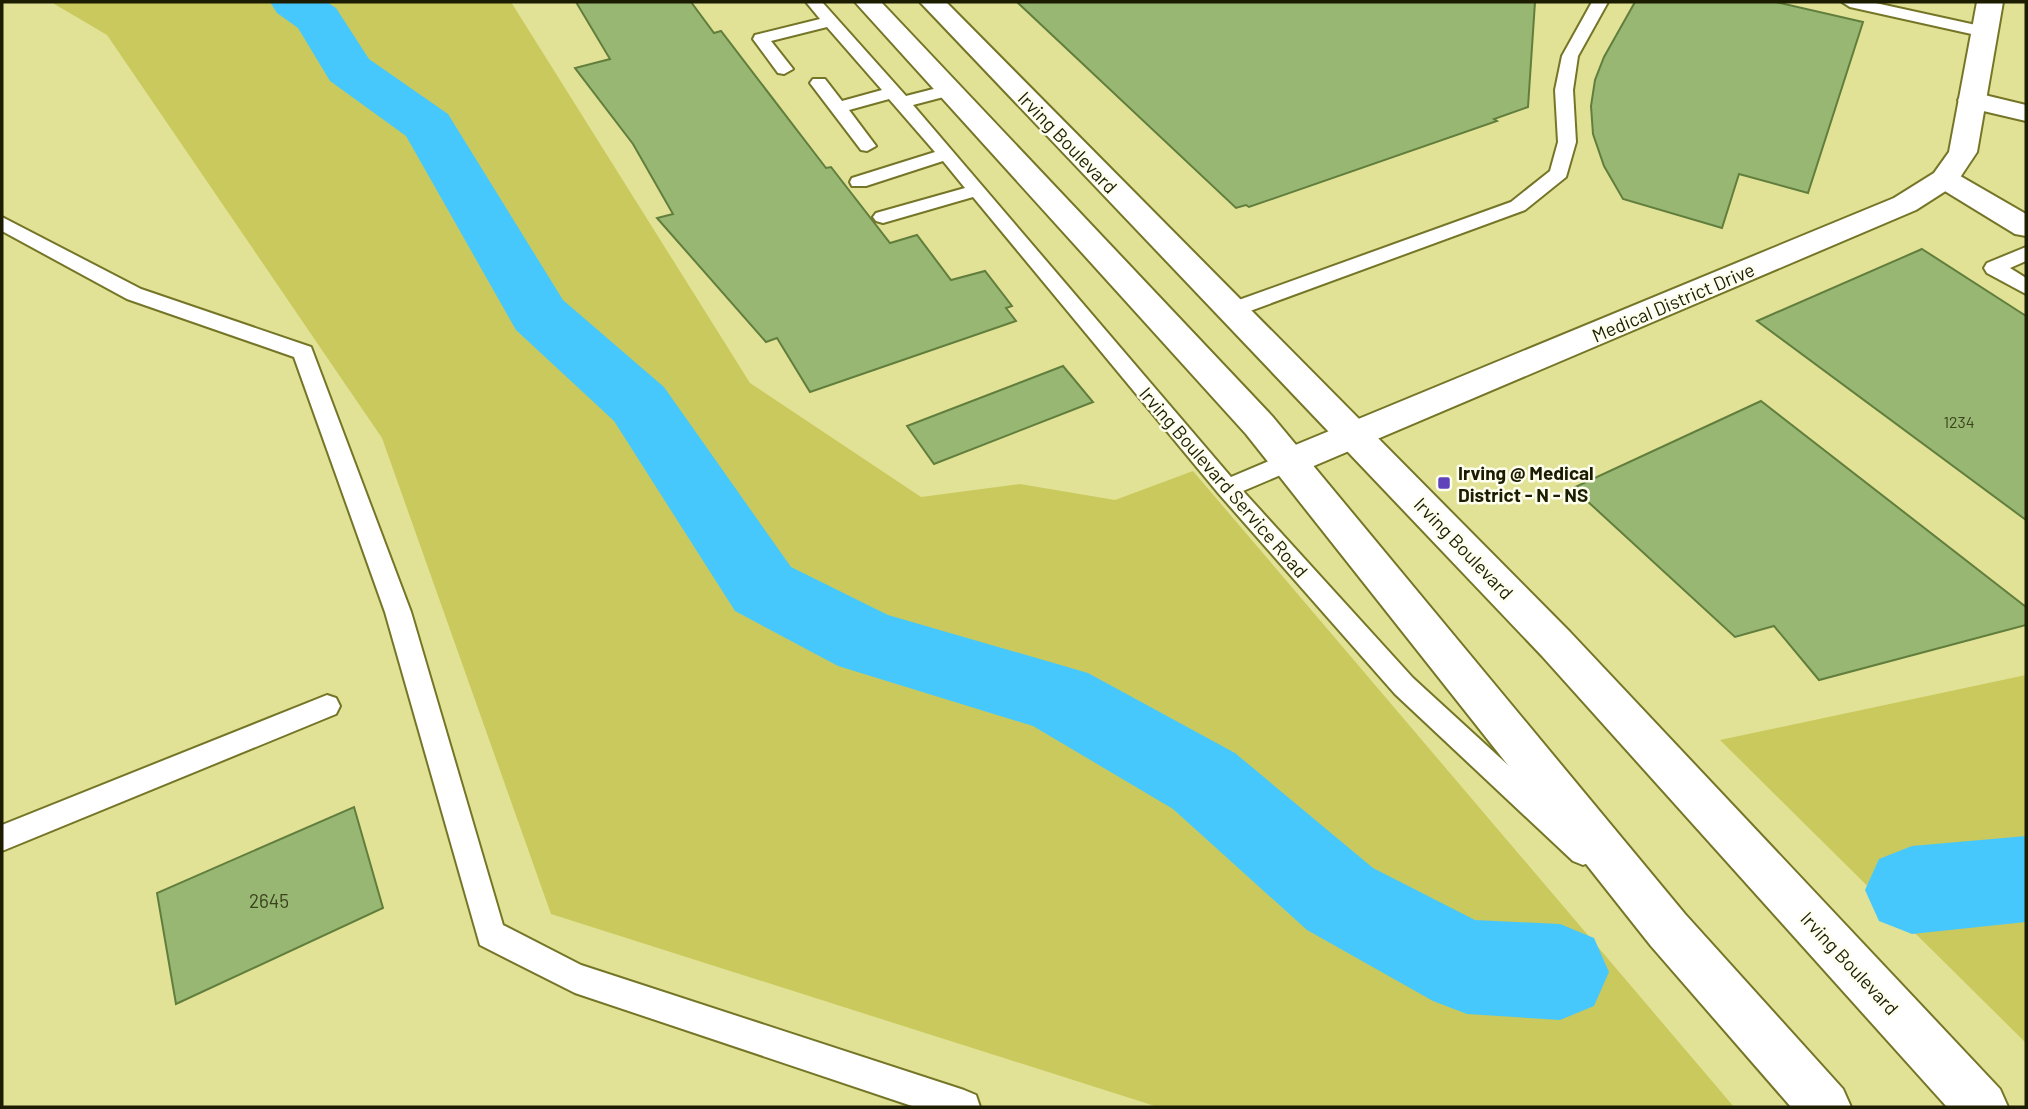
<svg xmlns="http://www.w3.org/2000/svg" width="2028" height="1109" viewBox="0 0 2028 1109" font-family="Barlow,sans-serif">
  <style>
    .green { fill: #cac95d }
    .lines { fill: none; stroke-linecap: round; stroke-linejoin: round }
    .river { fill: #47c8fc; fill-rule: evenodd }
    .building { fill: #97b773; stroke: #627e3d; stroke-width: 2 }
    .service-casing { stroke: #757528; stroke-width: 4 }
    .minor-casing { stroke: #757528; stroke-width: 4 }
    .tertiary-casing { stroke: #757528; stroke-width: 4 }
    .secondary-casing { stroke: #757528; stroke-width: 4 }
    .service { fill: #fff; fill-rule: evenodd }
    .minor { fill: #fff; fill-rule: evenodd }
    .tertiary { fill: #fff; fill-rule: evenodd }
    .secondary { fill: #fff; fill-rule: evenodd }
    .poi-dot { fill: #6043bb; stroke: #fefeef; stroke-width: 2.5 }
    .labels { text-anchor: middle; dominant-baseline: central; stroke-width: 5; stroke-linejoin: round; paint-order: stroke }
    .number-label { font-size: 16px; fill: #3b431d }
    .street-label { font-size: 19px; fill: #1c1c00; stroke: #fefeef }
    .poi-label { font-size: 19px; font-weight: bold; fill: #1c1c00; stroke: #fefeef; text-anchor: start }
    .near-number-label { font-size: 19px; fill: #3b431d }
  </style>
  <rect width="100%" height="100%" fill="#e1e295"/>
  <g class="green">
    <path d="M51,2H511L750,383L921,497L1020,484L1115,500L1193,471L1734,1107H1158L551,914L382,438L107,35Z"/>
    <path d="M2026,675V1043L1720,740Z"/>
  </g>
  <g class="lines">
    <g class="river">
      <path d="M270,2H327L336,8L369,59L448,114L563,300L664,387L791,567L888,615L1088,673L1235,753L1373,868L1475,920L1560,924L1594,938L1609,972L1594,1006L1560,1020L1467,1014L1433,1001L1307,930L1173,809L1033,726L838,666L735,611L614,421L516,330L406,136L330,81L298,28L277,13Z"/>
      <path d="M2026,836V922L1912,934L1879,921L1865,890L1879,859L1912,846Z"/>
    </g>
  </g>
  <g class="building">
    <path d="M576,2H691L714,33L721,31L826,168L831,167L890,243L917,235L951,280L985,271L1012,306L1006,308L1016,321L810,392L777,338L766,342L657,218L673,214L633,144L575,68L610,59Z"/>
    <path d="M1017,2H1535L1528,107L1494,119L1497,121L1249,207L1246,205L1236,208Z"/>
    <path d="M1635,2H1776L1863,22L1808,193L1739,174L1722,228L1623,199L1604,166L1593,134L1591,106L1595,80L1604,57Z"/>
    <path d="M1922,249L2026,316V520L1757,321Z"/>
    <path d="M1063,366L1093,402L934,464L907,426Z"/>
    <path d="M1761,401L2026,607V625L1819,680L1774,626L1735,637L1573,488Z"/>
    <path d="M354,807L383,908L176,1004L157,893Z"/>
  </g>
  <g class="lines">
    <g class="service-casing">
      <g id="service">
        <path d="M806,2H822L906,96L949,85L955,86L958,90L955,94L913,105L1231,477L1281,456L1289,454L1297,456L1301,462L1297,468L1243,491L1413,678L1593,843L1598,852L1593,861L1583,865L1573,861L1395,694L1219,494L973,197L883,223L876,221L873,217L876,213L965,188L943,161L866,186H852L850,182L852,178L935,152L889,99L849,110L876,146L867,151L861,150L810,83L813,79H825L842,101L882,90L827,27L771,41L793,69L784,74L778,73L753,39L755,35L820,19Z"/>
        <path d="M1592,2H1608L1578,56L1573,90L1576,142L1566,177L1525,210L1239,315H1225L1222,310L1225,305L1511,202L1550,171L1558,142L1555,90L1562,56Z"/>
        <path d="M1842,2H1871L1985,27L1993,32L1985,37L1850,7Z"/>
        <path d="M2,217L141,289L311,347L411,612L503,925L581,965L964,1090L976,1095L980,1107H915L575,993L480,945L385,612L294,357L127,299L2,231Z"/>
        <path d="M2026,247V261L2010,268L2026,278V294L1987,273L1984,268L1987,263Z"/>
        <path d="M327,695L336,698L340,706L336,714L2,851V825Z"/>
      </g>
    </g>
    <g class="minor-casing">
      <g id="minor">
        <path d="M1972,92L2026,105V121L1962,106L1958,100L1962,94Z"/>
        <path d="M1945,170L1955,173L2026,214V236L2015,234L1935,185L1930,179L1935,173Z"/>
      </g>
    </g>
    <g class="tertiary-casing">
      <path id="tertiary" d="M1977,2H2003L1977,152L1955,185L1916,210L1302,471L1289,475L1276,471L1271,462L1276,453L1894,198L1934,173L1949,152Z"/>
    </g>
    <g class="secondary-casing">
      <g id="secondary">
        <path d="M855,2H881L1272,416L1685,914L1843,1089L1851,1107H1791L1651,946L1246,434Z"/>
        <path d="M920,2H946L1570,632L2000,1089L2008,1107H1947L1542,656Z"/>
      </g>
    </g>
    <use href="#service" class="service"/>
    <use href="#minor" class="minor"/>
    <use href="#tertiary" class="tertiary"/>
    <use href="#secondary" class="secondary"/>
  </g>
  <rect class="poi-dot" x="1437" y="476" width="14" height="14" rx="3.5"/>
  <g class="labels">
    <g class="number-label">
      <text x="1959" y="421">1234</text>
    </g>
    <g class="street-label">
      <text transform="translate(1068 142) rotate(46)">Irving Boulevard</text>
      <text transform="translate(1673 302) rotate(-23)">Medical District Drive</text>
      <text transform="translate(1224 482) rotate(49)">Irving Boulevard Service Road</text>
      <text transform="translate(1464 548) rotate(46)">Irving Boulevard</text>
      <text transform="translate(1850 963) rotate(47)">Irving Boulevard</text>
    </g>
    <g class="poi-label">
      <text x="1458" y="472">Irving @ Medical<tspan x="1458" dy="22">District - N - NS</tspan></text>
    </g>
    <g class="near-number-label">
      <text x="269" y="900">2645</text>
    </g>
  </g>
  <rect width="2028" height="1109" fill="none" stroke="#1c1c00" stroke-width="7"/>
</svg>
